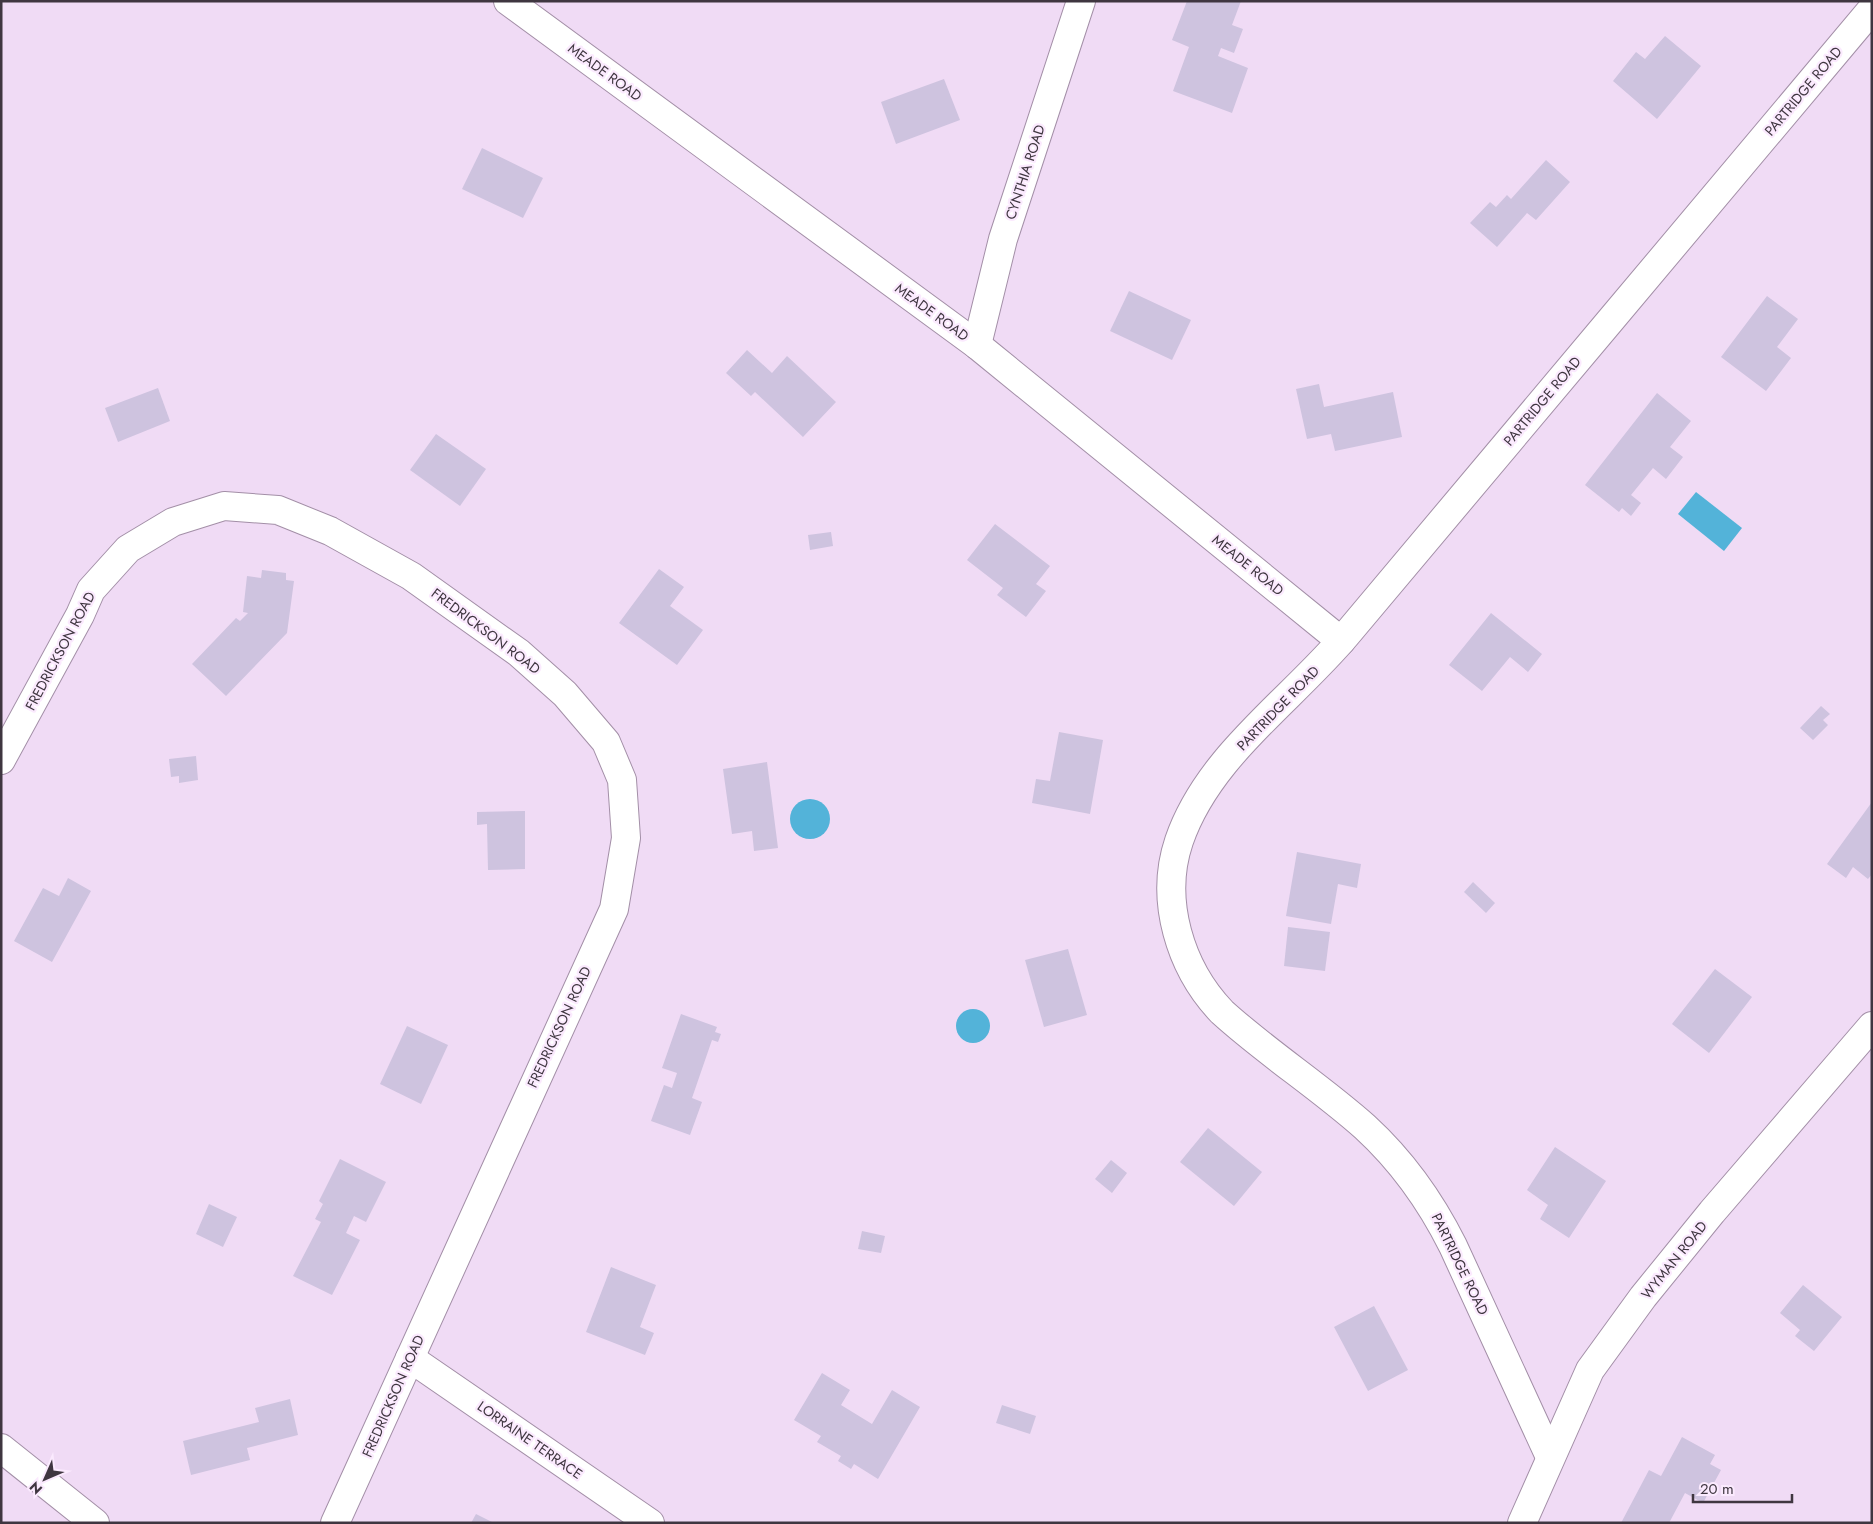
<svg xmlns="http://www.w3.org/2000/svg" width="1873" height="1524" viewBox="0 0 1873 1524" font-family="Jost,sans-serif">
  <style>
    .water { fill: #53b3d9 }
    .building { fill: #cec3df }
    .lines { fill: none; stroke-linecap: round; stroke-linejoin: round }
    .minor-casing { stroke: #a38fa7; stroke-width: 30 }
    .minor { stroke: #fff; stroke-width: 28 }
    .labels { text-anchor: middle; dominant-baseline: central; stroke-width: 4.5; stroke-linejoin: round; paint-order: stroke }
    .street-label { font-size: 14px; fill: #3f3640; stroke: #fbeafe }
  </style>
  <rect width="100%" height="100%" fill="#f0dbf5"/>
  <g class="water">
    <path d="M1696,492L1742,528L1724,551L1678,514Z"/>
    <circle cx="810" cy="819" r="20"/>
    <circle cx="973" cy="1026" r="17"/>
  </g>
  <g class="building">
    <path d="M1187,1H1241L1232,25L1243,29L1234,53L1221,48L1218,56L1248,68L1232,113L1173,91L1189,47L1172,40Z"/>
    <path d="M1665,36L1701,66L1657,119L1613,81L1636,52L1645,59Z"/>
    <path d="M944,79L960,120L896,144L881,102Z"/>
    <path d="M482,148L543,178L523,218L462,189Z"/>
    <path d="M1546,160L1570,182L1536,220L1527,213L1497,247L1470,223L1490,202L1496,207L1507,195L1511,199Z"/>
    <path d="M1129,291L1191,320L1172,360L1110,331Z"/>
    <path d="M1767,296L1798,319L1777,347L1791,358L1766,391L1721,357Z"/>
    <path d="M747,350L772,373L787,356L836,402L803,437L755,392L751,396L726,373Z"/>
    <path d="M1319,384L1324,407L1393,392L1402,437L1335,451L1331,434L1307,439L1296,389Z"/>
    <path d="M158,388L170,421L118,442L105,408Z"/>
    <path d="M1657,393L1691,421L1670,447L1683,457L1666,479L1653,468L1631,495L1641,503L1631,516L1622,508L1619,512L1585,485Z"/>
    <path d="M436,434L486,469L460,506L410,470Z"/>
    <path d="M995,524L1050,566L1036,584L1046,591L1026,617L997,595L1003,588L967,560Z"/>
    <path d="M831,532L833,546L810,550L808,535Z"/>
    <path d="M659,569L684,587L670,606L703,630L677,665L619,623Z"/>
    <path d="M262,570L286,573V580L294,581L287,633L226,696L192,664L236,618L240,621L248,613L243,612L247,576L261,578Z"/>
    <path d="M1491,613L1542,654L1528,672L1510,657L1482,691L1449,665Z"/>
    <path d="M1821,706L1830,714L1823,720L1828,725L1813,740L1800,728Z"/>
    <path d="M1059,732L1103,740L1090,814L1032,803L1036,779L1050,781Z"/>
    <path d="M196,756L198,780L179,783V776L171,777L169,759Z"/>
    <path d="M767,762L778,848L754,851L752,831L732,834L723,769Z"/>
    <path d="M1872,802V874L1868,879L1853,867L1846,878L1827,864Z"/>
    <path d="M525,811V869L488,870L487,824L477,825V812Z"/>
    <path d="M1297,852L1361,864L1357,888L1338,884L1331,924L1286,916Z"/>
    <path d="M68,878L91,891L52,962L14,941L43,888L59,896Z"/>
    <path d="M1473,882L1495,903L1486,913L1464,892Z"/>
    <path d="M1288,927L1330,932L1325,971L1284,966Z"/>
    <path d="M1068,949L1087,1015L1044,1027L1025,960Z"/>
    <path d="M1715,969L1752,997L1709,1053L1672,1024Z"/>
    <path d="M681,1014L717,1027L715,1032L721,1034L718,1042L712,1040L692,1098L702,1102L690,1135L651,1121L664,1085L672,1088L677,1073L662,1068Z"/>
    <path d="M407,1026L448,1045L421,1104L380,1084Z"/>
    <path d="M1208,1128L1262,1172L1234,1206L1180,1162Z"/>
    <path d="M1555,1147L1606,1181L1569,1238L1540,1219L1548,1205L1527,1190Z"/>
    <path d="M340,1159L386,1182L366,1222L354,1216L346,1233L360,1240L332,1295L293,1276L321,1222L315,1219L323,1204L319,1201Z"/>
    <path d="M1111,1160L1127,1173L1112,1193L1095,1179Z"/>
    <path d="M209,1204L237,1217L223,1247L196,1234Z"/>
    <path d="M862,1231L885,1236L881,1253L858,1249Z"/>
    <path d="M611,1267L656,1285L640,1327L654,1333L645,1355L586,1332Z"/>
    <path d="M1803,1285L1842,1317L1814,1351L1795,1336L1800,1330L1780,1313Z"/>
    <path d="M1374,1306L1408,1370L1368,1391L1334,1327Z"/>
    <path d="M822,1373L850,1390L841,1405L872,1424L892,1390L920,1407L878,1479L854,1464L851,1469L838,1461L841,1456L817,1442L821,1436L794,1420Z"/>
    <path d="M290,1399L298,1435L247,1448L250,1460L191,1475L183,1441L259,1422L255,1408Z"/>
    <path d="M1002,1405L1036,1416L1030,1434L996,1423Z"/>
    <path d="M1682,1437L1715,1455L1710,1464L1721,1470L1703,1503L1685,1493L1669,1523H1621L1649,1470L1661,1476Z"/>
    <path d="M476,1514L494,1523H471Z"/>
  </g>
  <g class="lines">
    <g class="minor-casing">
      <g id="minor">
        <path d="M508,1L977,345L1341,641"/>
        <path d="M977,345L1003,239L1081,1"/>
        <path d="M1,760L80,615L91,590L128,549L173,522L224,506L278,510L330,531L411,576L519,653L565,694L606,742L622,780L626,838L614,909L335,1523"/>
        <path d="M410,1358L650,1523"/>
        <path d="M1,1448L95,1523"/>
        <path d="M1550,1457L1453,1246C1431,1202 1402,1161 1365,1127C1319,1086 1267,1053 1222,1012C1180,968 1159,900 1179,841C1208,756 1291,701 1347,634C1522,426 1697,217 1872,9"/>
        <path d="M1522,1523L1590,1370L1643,1297L1712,1212L1872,1026"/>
      </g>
    </g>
    <use href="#minor" class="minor"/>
  </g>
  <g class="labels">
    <g class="street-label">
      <text transform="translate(605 72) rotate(36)">MEADE ROAD</text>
      <text transform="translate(1803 91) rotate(-50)">PARTRIDGE ROAD</text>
      <text transform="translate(1025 172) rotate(-72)">CYNTHIA ROAD</text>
      <text transform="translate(932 312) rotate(36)">MEADE ROAD</text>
      <text transform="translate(1542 401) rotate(-50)">PARTRIDGE ROAD</text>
      <text transform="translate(1248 565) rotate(39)">MEADE ROAD</text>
      <text transform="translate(486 631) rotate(37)">FREDRICKSON ROAD</text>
      <text transform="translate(60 651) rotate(-62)">FREDRICKSON ROAD</text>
      <text transform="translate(1278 708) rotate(-46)">PARTRIDGE ROAD</text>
      <text transform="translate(559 1027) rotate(-65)">FREDRICKSON ROAD</text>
      <text transform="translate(1674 1260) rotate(-51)">WYMAN ROAD</text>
      <text transform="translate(1460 1264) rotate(64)">PARTRIDGE ROAD</text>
      <text transform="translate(393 1396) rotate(-66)">FREDRICKSON ROAD</text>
      <text transform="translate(530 1440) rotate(35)">LORRAINE TERRACE</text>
    </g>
  </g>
  <rect width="1873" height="1524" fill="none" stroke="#3f3640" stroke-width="5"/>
  <g transform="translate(45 1479) rotate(225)" stroke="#fbeafe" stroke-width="4" paint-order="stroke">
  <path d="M0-4L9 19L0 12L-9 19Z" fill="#3f3640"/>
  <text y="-8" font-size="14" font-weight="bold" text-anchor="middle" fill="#3f3640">N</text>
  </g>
  <path d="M1693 1494v8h99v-8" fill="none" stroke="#3f3640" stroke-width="2.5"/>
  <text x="1700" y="1494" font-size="15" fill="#3f3640" stroke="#fbeafe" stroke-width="4" paint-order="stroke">20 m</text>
</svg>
